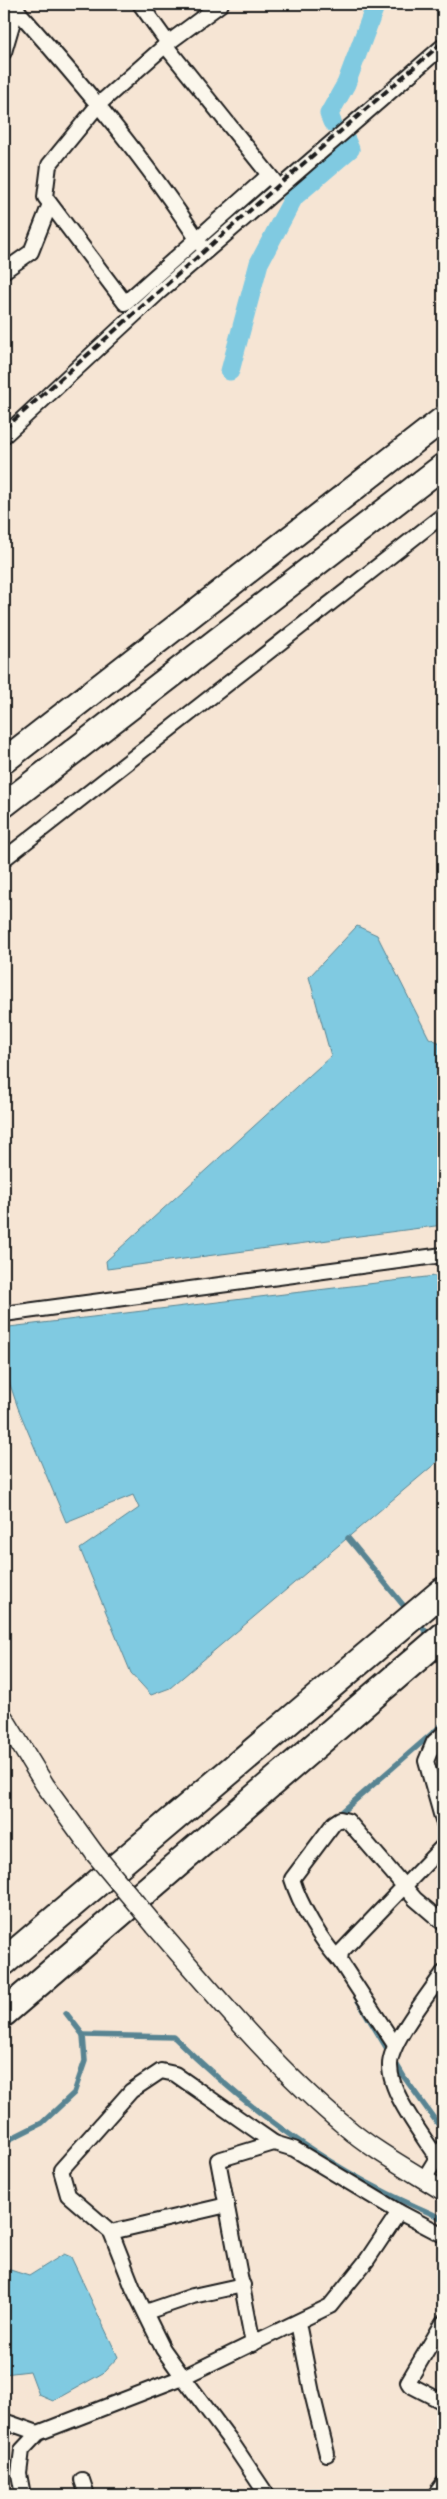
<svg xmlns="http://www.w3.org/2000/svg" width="447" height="2499" viewBox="0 0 447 2499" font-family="Itim,sans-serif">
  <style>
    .water { fill: #80cae1; stroke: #588492 }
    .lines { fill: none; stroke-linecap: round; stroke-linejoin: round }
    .stream { stroke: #588492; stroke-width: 5.5 }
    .canal { stroke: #80cae1; stroke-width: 19 }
    .minor-casing { stroke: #1c1c1c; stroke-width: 18 }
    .tertiary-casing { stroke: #1c1c1c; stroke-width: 21 }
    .trunk-casing { stroke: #1c1c1c; stroke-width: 28 }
    .motorway-casing { stroke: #1c1c1c; stroke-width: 30 }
    .minor { stroke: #fbf7ec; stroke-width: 14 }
    .tertiary { stroke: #fbf7ec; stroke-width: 18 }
    .trunk { stroke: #fbf7ec; stroke-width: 24 }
    .motorway { stroke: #fbf7ec; stroke-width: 26 }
    .rail { stroke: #1c1c1c; stroke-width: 4; stroke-dasharray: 8 4; stroke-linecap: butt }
    .tertiary-bridge-casing { stroke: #1c1c1c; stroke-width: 21; stroke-linecap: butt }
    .tertiary-bridge { stroke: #fbf7ec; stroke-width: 18 }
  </style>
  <rect width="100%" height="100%" fill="#f6e5d4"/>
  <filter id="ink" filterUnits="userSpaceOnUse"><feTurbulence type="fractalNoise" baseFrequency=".02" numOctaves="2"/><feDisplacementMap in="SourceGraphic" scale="10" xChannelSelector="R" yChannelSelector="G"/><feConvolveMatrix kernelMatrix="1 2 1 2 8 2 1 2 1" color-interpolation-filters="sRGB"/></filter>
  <g filter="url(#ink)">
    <g class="water">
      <path d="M357,926L377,935L429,1038L443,1044V1225L107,1269L106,1261L331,1056L309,977Z"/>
      <path d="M443,1275V1457L170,1688L151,1695L131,1673L80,1549L139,1508L133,1495L66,1522L18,1408L4,1367V1332L9,1327Z"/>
      <path d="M64,2254L71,2257L118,2357L103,2373L53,2401L39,2395L30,2371L4,2374V2268L29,2276Z"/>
    </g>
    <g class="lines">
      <g class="stream">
        <path d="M348,1538L408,1611"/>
        <path d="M418,1622L431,1638"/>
        <path d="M336,1817L443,1724"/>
        <path d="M356,1997L404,2077L443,2131"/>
        <path d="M83,2035L174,2037C235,2097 304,2151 381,2190C401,2201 423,2209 443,2219"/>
        <path d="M4,2142L42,2123L74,2093L85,2061L83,2035L66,2013"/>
      </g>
      <g class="canal">
        <path d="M332,122L329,114L346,84L376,4"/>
        <path d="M230,371L259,263L294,197L350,149L346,140"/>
      </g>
      <g class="minor-casing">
        <g id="minor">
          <path d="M4,4L17,10C83,85 147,161 201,245"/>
          <path d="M140,4L168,43"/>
          <path d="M221,4L168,43L99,104L49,165L45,197L125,303L269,175"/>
          <path d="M165,45L274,181"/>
          <path d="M4,52L18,4"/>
          <path d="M4,271L31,252L50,204"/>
          <path d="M4,436L158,293L443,46"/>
          <path d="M4,859L443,515"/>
          <path d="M4,1314L443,1255"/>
          <path d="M443,1734L434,1742L426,1761L443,1821"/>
          <path d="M340,1961C321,1941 300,1905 292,1879L334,1823L340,1819L348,1821L415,1899L443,1923"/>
          <path d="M395,2045L340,1961L341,1952L443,1846"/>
          <path d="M437,2158C422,2134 390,2094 390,2066C389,2043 430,1993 443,1973"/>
          <path d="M424,2179L443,2148"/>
          <path d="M111,2232L227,2205"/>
          <path d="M146,2312L193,2296L243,2285"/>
          <path d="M298,2323L312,2393L327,2454"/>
          <path d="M443,2323L408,2382L410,2385L443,2402"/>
          <path d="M253,2344L218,2160L274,2143L294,2149L399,2212L443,2235"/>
          <path d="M4,2421L38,2433"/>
          <path d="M82,2480L87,2495"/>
          <path d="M23,2495L19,2474L22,2450L38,2433L183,2377L163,2349L133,2288L111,2232L68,2195L61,2170L131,2091L161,2071L175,2074L274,2143"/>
          <path d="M267,2495L230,2440L183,2377L330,2306L367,2260L399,2212"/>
          <path d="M435,2495L443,2484"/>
        </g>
      </g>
      <g class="tertiary-casing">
        <g id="tertiary">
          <path d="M4,1718L45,1785L95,1854"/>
          <path d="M155,1926C215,1995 274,2067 345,2126C371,2149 413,2172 443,2191"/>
        </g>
      </g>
      <g class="trunk-casing">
        <g id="trunk">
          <path d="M4,761L443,419"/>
          <path d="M4,805L443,466"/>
        </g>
      </g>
      <g class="motorway-casing">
        <g id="motorway">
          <path d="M4,1962L443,1591"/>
          <path d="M4,2013L443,1636"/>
        </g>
      </g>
      <use href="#minor" class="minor"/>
      <use href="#tertiary" class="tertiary"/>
      <use href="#trunk" class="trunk"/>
      <use href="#motorway" class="motorway"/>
      <path class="rail" d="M4,429L273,190L443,42"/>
      <g class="tertiary-bridge-casing">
        <path id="tertiary-bridge" d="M95,1854L155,1926"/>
      </g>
      <use href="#tertiary-bridge" class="tertiary-bridge"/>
    </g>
  </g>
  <rect width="447" height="2499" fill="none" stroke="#fbf7ec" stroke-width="20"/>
  <rect x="10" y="10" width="427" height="2479" fill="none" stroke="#1c1c1c" stroke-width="2" filter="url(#ink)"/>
</svg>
